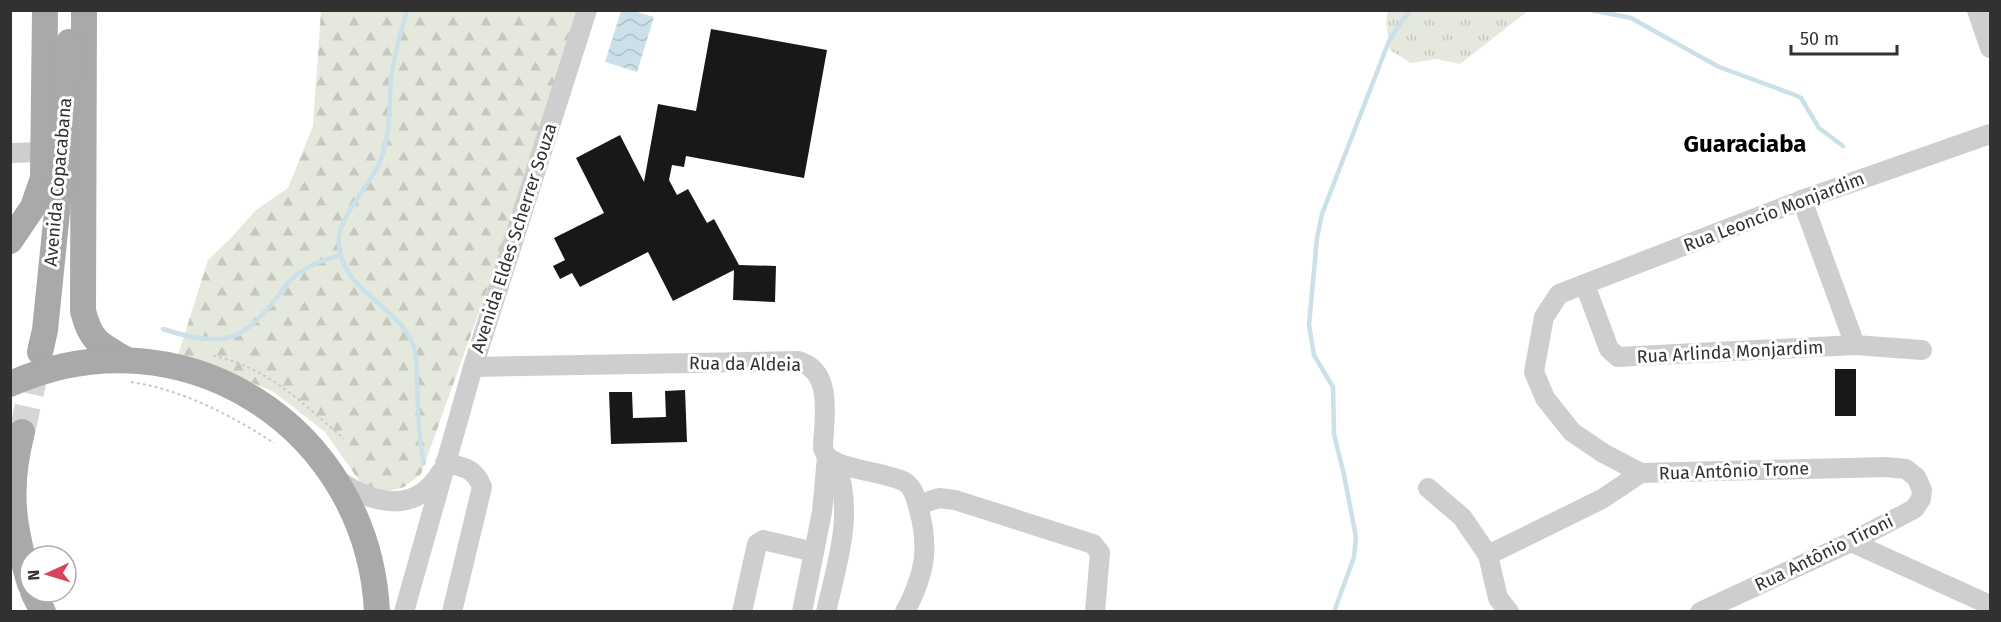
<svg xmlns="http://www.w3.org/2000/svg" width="2001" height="622" viewBox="0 0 2001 622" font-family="'Fira Sans',sans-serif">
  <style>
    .grass { fill: url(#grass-tufts) }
    .forest { fill: url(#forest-firs) }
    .water { fill: url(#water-waves) }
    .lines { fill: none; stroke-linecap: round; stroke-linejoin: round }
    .stream { stroke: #cbe0e8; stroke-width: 4.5 }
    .building { fill: #181818 }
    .major-tunnel { stroke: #d6d6d6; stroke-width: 26; stroke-dasharray: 26 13; stroke-linecap: butt }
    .path { stroke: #c8c8c8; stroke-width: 2; stroke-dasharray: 3 3; stroke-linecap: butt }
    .minor { stroke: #cecece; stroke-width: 20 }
    .major { stroke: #a9a9a9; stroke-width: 26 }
    .labels { text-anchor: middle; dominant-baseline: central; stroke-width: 6; stroke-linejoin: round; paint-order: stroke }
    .street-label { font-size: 18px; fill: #313131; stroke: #fff }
    .district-label { font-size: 24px; font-weight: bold; fill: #000; stroke: #fff }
  </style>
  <defs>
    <pattern id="grass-tufts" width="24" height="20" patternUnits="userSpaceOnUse" patternTransform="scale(1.5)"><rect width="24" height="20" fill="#e5e9dd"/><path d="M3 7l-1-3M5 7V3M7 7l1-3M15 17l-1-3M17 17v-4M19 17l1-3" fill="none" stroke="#c5c8be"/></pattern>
    <pattern id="forest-firs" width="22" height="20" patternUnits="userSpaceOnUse" patternTransform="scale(1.5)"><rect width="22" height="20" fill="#e5e9dd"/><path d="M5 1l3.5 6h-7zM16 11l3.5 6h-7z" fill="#c5c8be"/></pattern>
    <pattern id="water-waves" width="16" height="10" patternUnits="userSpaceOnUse" patternTransform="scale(1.5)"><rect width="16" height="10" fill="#cbe0e8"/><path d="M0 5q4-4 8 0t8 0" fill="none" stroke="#afc1c7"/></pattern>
  </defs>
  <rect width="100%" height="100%" fill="#fff"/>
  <path class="grass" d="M1388,10H1528V11L1460,64L1437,59L1411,63L1390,50L1386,23Z"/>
  <path class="forest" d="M321,11H587L421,474L404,487L368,497L365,489L325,432L274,392L189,356L178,355L208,260L231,238L256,210L288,188L313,126Z"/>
  <path class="water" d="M621,11H633L654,17L637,72L605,62Z"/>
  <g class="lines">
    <g class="stream">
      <path d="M407,10C401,32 394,55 391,77C389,105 391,133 381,159C371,187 334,218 339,248C346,291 394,305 411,340C418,353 416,366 417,381C418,408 418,436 424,463"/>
      <path d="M1591,10L1631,18L1719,67L1795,95L1801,98L1819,128L1843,146"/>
      <path d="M163,329C184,336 210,343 231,337C246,333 261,316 271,305C279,296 285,284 295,276C308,265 324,260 341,255"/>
      <path d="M1334,612L1354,557L1356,537L1344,475L1334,434L1333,387L1314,355L1309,325L1317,238L1322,214L1389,41L1397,28L1411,10"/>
    </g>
  </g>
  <g class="building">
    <path d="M711,29L827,50L804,178L686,156L684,167L672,165L669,180L677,195L688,189L707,223L714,219L739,265L776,266L775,302L733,300L734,270L673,301L648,252L580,287L572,273L560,279L553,266L565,260L554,238L604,213L576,158L620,135L644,182L658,104L696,111Z"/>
    <rect x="1835" y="369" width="21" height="47"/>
    <path d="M685,390L687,442L611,444L609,392H632L633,418L666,417L665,391Z"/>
  </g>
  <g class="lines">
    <path class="major-tunnel" d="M22,432L39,356"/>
    <g class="path">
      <path d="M213,356C265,365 306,406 344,439"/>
      <path d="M131,382C183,390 231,415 274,443"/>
    </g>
    <g class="minor">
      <path d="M1977,10L1990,48"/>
      <path d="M10,153L44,152"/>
      <path d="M1802,200L1855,345"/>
      <path d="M1585,285L1609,349L1618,357L1855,345L1922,350"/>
      <path d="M473,367L798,361C834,371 824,418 823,448C824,451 825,454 827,456C838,470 888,472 905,482C913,487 916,498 918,506C930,548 925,574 905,612"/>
      <path d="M445,463C464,467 475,468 482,487L452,612"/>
      <path d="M335,478C370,503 414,517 441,472"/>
      <path d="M1428,488L1462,517L1488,555L1498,598L1509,612"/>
      <path d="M918,505L939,498L955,500L1093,544L1100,553L1095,612"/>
      <path d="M1851,542L1990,605"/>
      <path d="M1488,555L1602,499L1641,473"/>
      <path d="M404,612L473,367L587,10"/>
      <path d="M742,612L757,544L763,540L814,552"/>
      <path d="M802,612L822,512L827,457"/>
      <path d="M826,612C838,559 854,515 836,462"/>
      <path d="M1700,612L1851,542L1914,509L1921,499L1922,490L1916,477L1906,469L1886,467L1641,473L1603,453L1572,432L1545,398L1534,372L1544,317L1559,294L1802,200L1990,134"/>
    </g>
    <g class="major">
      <path d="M84,10L83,311C91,343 101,345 127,360"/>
      <path d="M10,241L33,207L43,178L45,10"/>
      <path d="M40,352L45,330L63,153L69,42"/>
      <path d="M10,384C181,307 368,426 377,612"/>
      <path d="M22,432C7,490 13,527 30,584"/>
      <path d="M33,592L43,612"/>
    </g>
  </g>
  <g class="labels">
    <g class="street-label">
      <text transform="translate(58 182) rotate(-85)">Avenida Copacabana</text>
      <text transform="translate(1774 212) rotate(-21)">Rua Leoncio Monjardim</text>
      <text transform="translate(514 238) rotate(-72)">Avenida Eldes Scherrer Souza</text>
      <text transform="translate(1730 352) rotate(-3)">Rua Arlinda Monjardim</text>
      <text transform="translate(745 364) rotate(1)">Rua da Aldeia</text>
      <text transform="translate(1734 471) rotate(-2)">Rua Antônio Trone</text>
      <text transform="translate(1824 553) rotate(-26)">Rua Antônio Tironi</text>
    </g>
    <g class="district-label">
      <text x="1745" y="144">Guaraciaba</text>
    </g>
  </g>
  <rect width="2001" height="622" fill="none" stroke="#313131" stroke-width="24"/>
  <g transform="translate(48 574) rotate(266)"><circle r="28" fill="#ffffff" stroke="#adadad" stroke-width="1.5"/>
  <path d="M0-4.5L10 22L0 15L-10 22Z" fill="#d8435d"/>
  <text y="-9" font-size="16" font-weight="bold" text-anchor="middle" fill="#313131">N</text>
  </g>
  <path d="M1791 45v9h106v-9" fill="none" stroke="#313131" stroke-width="3"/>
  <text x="1800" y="45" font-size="18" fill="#313131" stroke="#ffffff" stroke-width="4.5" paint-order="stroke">50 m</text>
</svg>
